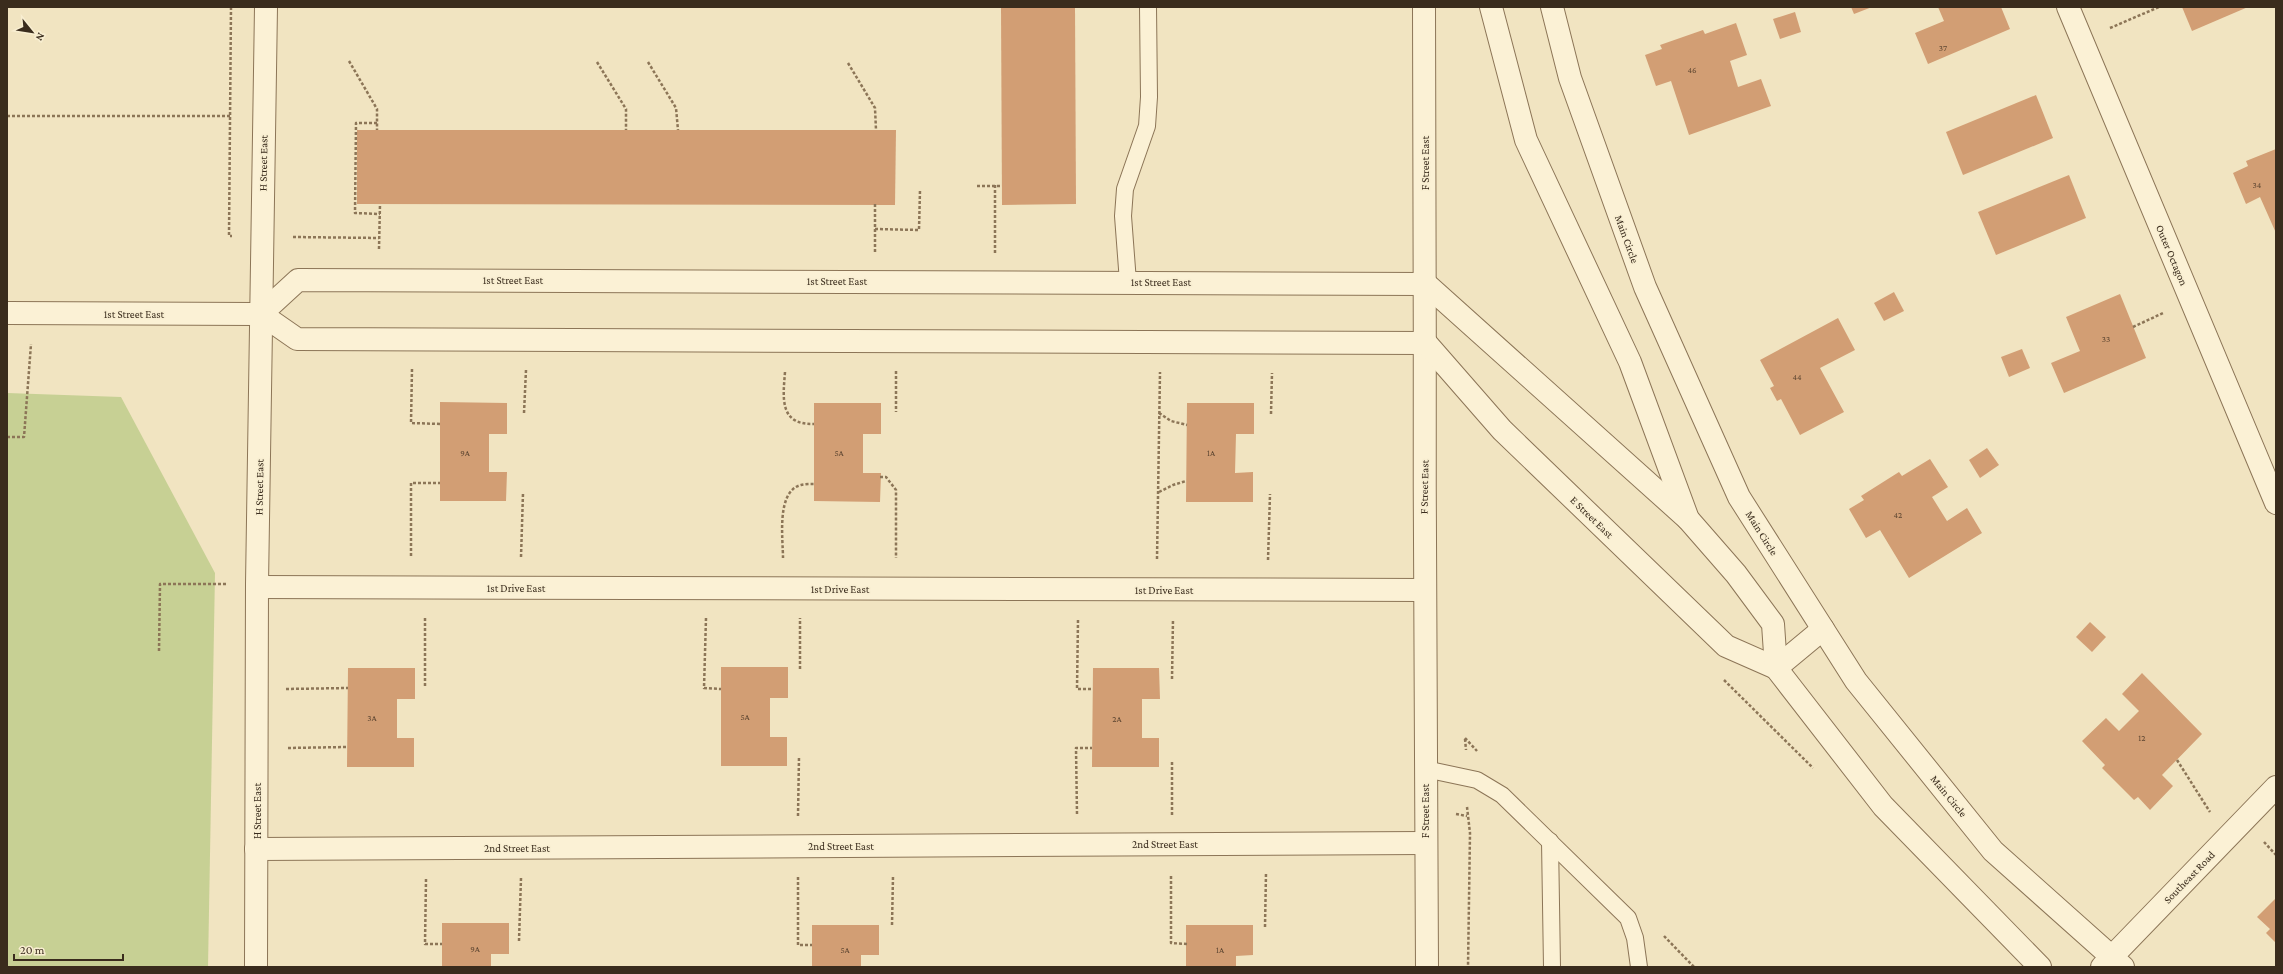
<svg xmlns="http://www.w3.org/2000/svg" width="2283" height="974" viewBox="0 0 2283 974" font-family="'Crimson Pro',serif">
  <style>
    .green { fill: #c7d094 }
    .building { fill: #d29e74 }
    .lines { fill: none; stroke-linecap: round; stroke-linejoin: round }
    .service-casing { stroke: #8c7557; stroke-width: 18 }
    .minor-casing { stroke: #8c7557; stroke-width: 24 }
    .tertiary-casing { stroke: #8c7557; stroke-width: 24 }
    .path { stroke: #8c7557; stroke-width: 2.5; stroke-dasharray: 3 2; stroke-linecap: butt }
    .service { stroke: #fbf1d5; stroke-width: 16 }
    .minor { stroke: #fbf1d5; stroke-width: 22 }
    .tertiary { stroke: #fbf1d5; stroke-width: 22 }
    .labels { text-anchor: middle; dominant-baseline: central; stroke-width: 3; stroke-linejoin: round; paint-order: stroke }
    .number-label { font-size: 9px; fill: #604833 }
    .street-label { font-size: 11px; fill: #3a2c1d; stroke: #f8eed1 }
  </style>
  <rect width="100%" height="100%" fill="#f1e4c1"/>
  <path class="green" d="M7,393L121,397L215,573L208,967H7Z"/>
  <g class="building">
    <path d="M1001,7H1075L1076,204L1002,205Z"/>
    <path d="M1851,7H1872L1854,14Z"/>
    <path d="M1938,7H2001L2010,29L1928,64L1915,33L1944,21Z"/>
    <path d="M2182,7H2248L2192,31Z"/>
    <path d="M1795,12L1801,32L1780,39L1773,19Z"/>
    <path d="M1736,23L1747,55L1730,61L1738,87L1761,79L1771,106L1689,135L1671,81L1656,86L1645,55L1662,49L1660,45L1703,30L1705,34Z"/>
    <path d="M2036,95L2053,138L1963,175L1946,132Z"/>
    <path d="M357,130H896L895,205L357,204Z"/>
    <path d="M2276,149V233L2260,197L2246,204L2233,173L2248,166L2246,161Z"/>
    <path d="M2069,175L2086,218L1996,255L1978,212Z"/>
    <path d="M1894,292L1904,311L1884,321L1874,303Z"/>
    <path d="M2120,294L2146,358L2064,393L2051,363L2080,351L2066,317Z"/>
    <path d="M1838,318L1855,350L1820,368L1844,412L1800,435L1781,399L1777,401L1770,388L1774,386L1760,360Z"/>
    <path d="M2022,349L2030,368L2009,377L2001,357Z"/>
    <path d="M440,402L507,403V434H489V472H507L506,501H440Z"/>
    <path d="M814,403H881V434H863V473H881L880,502L814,501Z"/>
    <path d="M1187,403H1254V434H1236L1235,473L1253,472V502H1186Z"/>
    <path d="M1987,448L1999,465L1980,478L1969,460Z"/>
    <path d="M1930,459L1948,487L1932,497L1947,521L1967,508L1982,533L1909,578L1880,530L1866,538L1849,509L1864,500L1861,496L1899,472L1902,476Z"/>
    <path d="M2090,622L2106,637L2092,652L2076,637Z"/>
    <path d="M721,667H788V698H770V737H787V766H721Z"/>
    <path d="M348,668H415V699H397V738H414V767H347Z"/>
    <path d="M1093,668H1159L1160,699H1142V738H1159V767H1092Z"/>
    <path d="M2142,673L2202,734L2162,775L2173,786L2150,810L2138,797L2134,800L2102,768L2105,765L2082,741L2106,718L2119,731L2139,711L2122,694Z"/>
    <path d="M2276,898V943L2266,933L2270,929L2257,917Z"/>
    <path d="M442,923H509V954H491V967H442Z"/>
    <path d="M812,925H879V955H861V967H812Z"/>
    <path d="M1186,925H1253V955L1236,956V967H1186Z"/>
  </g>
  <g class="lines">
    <g class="service-casing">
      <g id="service">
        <path d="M1128,282L1123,216L1125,189L1147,126L1149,97L1148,7"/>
        <path d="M1425,769L1477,780L1502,795L1628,918L1635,938L1639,967"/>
        <path d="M1550,841L1552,967"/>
      </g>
    </g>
    <g class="minor-casing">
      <g id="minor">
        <path d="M1424,7C1426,327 1423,647 1427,967"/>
        <path d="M2068,7L2276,503"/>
        <path d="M7,313L261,314L297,339L1426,343L1502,430L1726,646L1776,668L1823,629"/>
        <path d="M261,314L298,280L1426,284L1688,519"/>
        <path d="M257,587L1424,590"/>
        <path d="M256,849L1425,843"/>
        <path d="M256,967L257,584L266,7"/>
        <path d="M2102,967L2276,787"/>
      </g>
    </g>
    <g class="tertiary-casing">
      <g id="tertiary">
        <path d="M1491,7L1526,140L1630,362L1688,519L1736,574L1773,624L1776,668L1883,806L2040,967"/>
        <path d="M1552,7L1570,78L1645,287L1739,497L1856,681L1993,851L2123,967"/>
      </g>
    </g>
    <g class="path">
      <path d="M231,7L229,236H232"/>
      <path d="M2110,28L2159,7"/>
      <path d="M349,61L377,109V130"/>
      <path d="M597,62L626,109V130"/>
      <path d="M648,62L676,108L678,130"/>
      <path d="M848,63L875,108L876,130"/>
      <path d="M7,116H230"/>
      <path d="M377,123H356L355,213L380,214"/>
      <path d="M995,185V253"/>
      <path d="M977,186H1002"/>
      <path d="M875,229L919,230L920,190"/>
      <path d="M293,237L379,238"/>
      <path d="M379,249L380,204"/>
      <path d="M875,252V204"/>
      <path d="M2133,327L2163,313"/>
      <path d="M412,369L411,423L441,424"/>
      <path d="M896,371V412"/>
      <path d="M785,372C783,398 779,425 814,424"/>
      <path d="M524,413L526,370"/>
      <path d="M1159,413L1171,421L1187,425"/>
      <path d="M1271,414L1272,373"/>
      <path d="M7,437H24L31,344"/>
      <path d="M880,477H886L896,490V558"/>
      <path d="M1159,492L1173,485L1186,481"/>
      <path d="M411,556V483H440"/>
      <path d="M521,557L523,493"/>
      <path d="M783,558C783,539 776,491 801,485C805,484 810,484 814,484"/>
      <path d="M1157,559L1160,372"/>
      <path d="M1268,560L1270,494"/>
      <path d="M425,618V688"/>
      <path d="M706,618L704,688L721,689"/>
      <path d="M1078,620L1077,689H1093"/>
      <path d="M159,651L160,584H227"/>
      <path d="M800,669V618"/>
      <path d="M1172,679L1173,619"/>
      <path d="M1724,680L1813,768"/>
      <path d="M286,689L348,688"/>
      <path d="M1465,738L1477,751"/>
      <path d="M1465,739L1466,750"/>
      <path d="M288,748L347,747"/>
      <path d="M2177,760L2210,812"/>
      <path d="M1467,807L1470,833L1468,967"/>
      <path d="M1077,814L1076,748H1092"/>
      <path d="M1456,814L1467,816"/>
      <path d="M1172,815V760"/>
      <path d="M798,816L799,757"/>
      <path d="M2264,842L2276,855"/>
      <path d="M1171,876V943L1187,944"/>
      <path d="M798,877V945H812"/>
      <path d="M426,879L425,944H442"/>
      <path d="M892,925L893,876"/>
      <path d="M1265,927L1266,873"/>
      <path d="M1664,936L1694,967"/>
      <path d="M519,941L521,878"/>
    </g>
    <use href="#service" class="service"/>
    <use href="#minor" class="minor"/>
    <use href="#tertiary" class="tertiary"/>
  </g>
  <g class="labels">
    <g class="number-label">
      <text x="1943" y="48">37</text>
      <text x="1692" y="70">46</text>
      <text x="2257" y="185">34</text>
      <text x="2106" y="339">33</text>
      <text x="1797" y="377">44</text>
      <text x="465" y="453">9A</text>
      <text x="839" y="453">5A</text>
      <text x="1211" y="453">1A</text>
      <text x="1898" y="515">42</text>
      <text x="745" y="717">5A</text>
      <text x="372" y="718">3A</text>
      <text x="1117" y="719">2A</text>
      <text x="2142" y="738">12</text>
      <text x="475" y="949">9A</text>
      <text x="845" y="950">5A</text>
      <text x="1220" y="950">1A</text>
    </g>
    <g class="street-label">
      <text transform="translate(263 163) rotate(-89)">H Street East</text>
      <text transform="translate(1425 163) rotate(-90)">F Street East</text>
      <text transform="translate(1627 239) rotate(70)">Main Circle</text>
      <text transform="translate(2172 255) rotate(67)">Outer Octagon</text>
      <text x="513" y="280">1st Street East</text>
      <text x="837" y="281">1st Street East</text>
      <text x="1161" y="282">1st Street East</text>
      <text x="134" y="314">1st Street East</text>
      <text transform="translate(259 487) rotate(-89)">H Street East</text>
      <text transform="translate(1424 487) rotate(-89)">F Street East</text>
      <text transform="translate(1592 517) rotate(44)">E Street East</text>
      <text transform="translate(1762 533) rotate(58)">Main Circle</text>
      <text x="516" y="588">1st Drive East</text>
      <text x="840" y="589">1st Drive East</text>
      <text x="1164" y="590">1st Drive East</text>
      <text transform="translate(1949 796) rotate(51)">Main Circle</text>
      <text transform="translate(257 811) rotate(-90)">H Street East</text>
      <text transform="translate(1425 811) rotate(-90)">F Street East</text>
      <text x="1165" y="844">2nd Street East</text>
      <text x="841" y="846">2nd Street East</text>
      <text x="517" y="848">2nd Street East</text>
      <text transform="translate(2189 877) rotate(-46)">Southeast Road</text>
    </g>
  </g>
  <rect width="2283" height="974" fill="none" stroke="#3a2c1d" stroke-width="16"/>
  <g transform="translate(32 32) rotate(120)" stroke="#f8eed1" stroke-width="3" paint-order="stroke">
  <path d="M0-3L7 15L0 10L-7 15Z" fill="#3a2c1d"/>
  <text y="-6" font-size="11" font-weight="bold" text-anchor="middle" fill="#3a2c1d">N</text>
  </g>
  <path d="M14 954v6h109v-6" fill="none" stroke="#3a2c1d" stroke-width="2"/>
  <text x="20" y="954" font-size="12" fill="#3a2c1d" stroke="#f8eed1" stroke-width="3" paint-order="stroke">20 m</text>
</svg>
